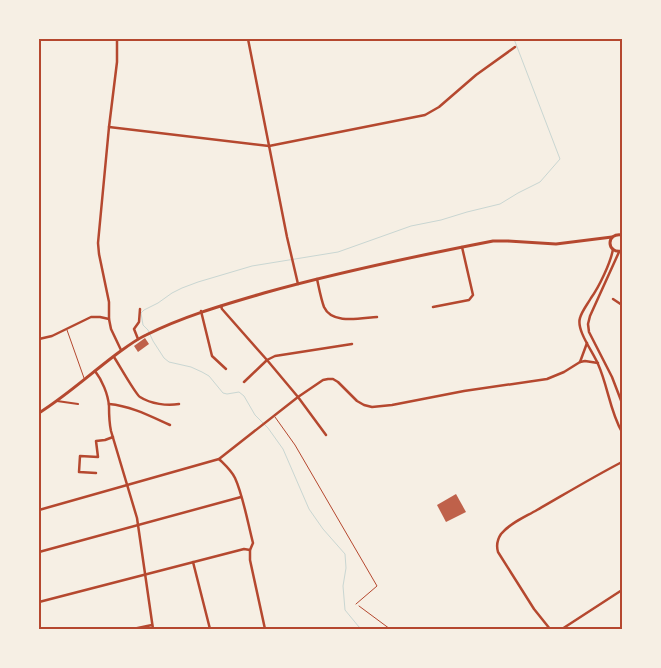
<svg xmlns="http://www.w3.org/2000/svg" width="661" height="668" viewBox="0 0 661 668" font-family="'PT Serif',serif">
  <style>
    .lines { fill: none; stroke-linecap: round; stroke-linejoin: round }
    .stream { stroke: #c9d6d2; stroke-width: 1 }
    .building { fill: #bf614a }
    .path { stroke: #b5482f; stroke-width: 1 }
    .service { stroke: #b5482f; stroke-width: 1 }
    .pedestrian { stroke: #b5482f; stroke-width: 2 }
    .minor { stroke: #b5482f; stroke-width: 2.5 }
    .secondary { stroke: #b5482f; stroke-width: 3 }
    .neatline { fill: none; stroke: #b5482f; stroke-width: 2 }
  </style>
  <rect width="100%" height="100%" fill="#f6efe4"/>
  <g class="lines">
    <path class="stream" d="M362,629L359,627L345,610L343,586L346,568L345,554L323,529L309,509L283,449L268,428L255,415L244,396L239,392L227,394L223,393L209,376L202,372L191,367L169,362L164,358L153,341L148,330L143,325L141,313L144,310L158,303L172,293L182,288L198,282L252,266L338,252L411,226L441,220L467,212L500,204L518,193L540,182L560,159L514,39"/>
  </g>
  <g class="building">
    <path d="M145,338L149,344L138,352L134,346Z"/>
    <path d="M456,494L466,512L446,522L437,505Z"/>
  </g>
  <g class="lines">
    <path class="path" d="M359,606L390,629"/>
    <g class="service">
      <path d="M67,330L84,378"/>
      <path d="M275,417L295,445L377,586L356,604"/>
    </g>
    <path class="pedestrian" d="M57,401L78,404"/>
    <g class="minor">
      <path d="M117,39V62L109,127L98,243L99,254L109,302V319L111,329L121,350"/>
      <path d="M248,39L287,237L298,284"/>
      <path d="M109,127L269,146L425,115L439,107L476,75L515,47"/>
      <path d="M613,249C611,262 599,287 591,298C587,305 582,311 580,318C576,330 593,352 598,364C608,386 610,412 622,432"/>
      <path d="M619,252L590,316L588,324L589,332L612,377L622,403"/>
      <path d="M317,279C319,288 321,299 324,307C332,325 361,318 377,317"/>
      <path d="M613,299L622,305"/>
      <path d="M221,306L222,309L267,360L298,397L326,435"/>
      <path d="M433,307L469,300L473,295L462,247"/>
      <path d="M201,311L212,356L226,369"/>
      <path d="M39,339L52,336L91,317H100L109,319"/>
      <path d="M138,339L134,329L139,322L140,309"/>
      <path d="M114,357C118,363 136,395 140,397C151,404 167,406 179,404"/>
      <path d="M580,362L587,343"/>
      <path d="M95,371C102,380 108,394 109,406C109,414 109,422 111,431L137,518L153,629"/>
      <path d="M244,382L267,360L275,356L352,344"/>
      <path d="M109,404C131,406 150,416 170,425"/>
      <path d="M219,459C225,465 231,470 235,478C243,495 248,524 253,543L250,550V560L265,629"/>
      <path d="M96,473L79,472L80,456L98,457L96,441L105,440L113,437"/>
      <path d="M39,510L219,459L298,397L323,380L328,379H333L338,382L357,401L364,405L372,407L392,405L464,391L547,379L564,372L580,362L585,361L598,363"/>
      <path d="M39,552L241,497"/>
      <path d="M193,562L210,629"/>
      <path d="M39,602L244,549L250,550"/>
      <path d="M133,629L152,625"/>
      <path d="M550,629L534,609L498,552C496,545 497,540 501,534C510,523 525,517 537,510C565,494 593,477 622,462"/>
      <path d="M562,629L622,590"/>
    </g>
    <g class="secondary">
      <path d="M622,235C606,232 606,254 622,251"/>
      <path d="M39,413C66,396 89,375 114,356C125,348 135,340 146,335C184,316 223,305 264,293C339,272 416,256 493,241H508L556,244L612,237"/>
    </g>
  </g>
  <rect width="661" height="668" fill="none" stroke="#f6efe4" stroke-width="80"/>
  <rect x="40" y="40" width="581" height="588" class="neatline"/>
</svg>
